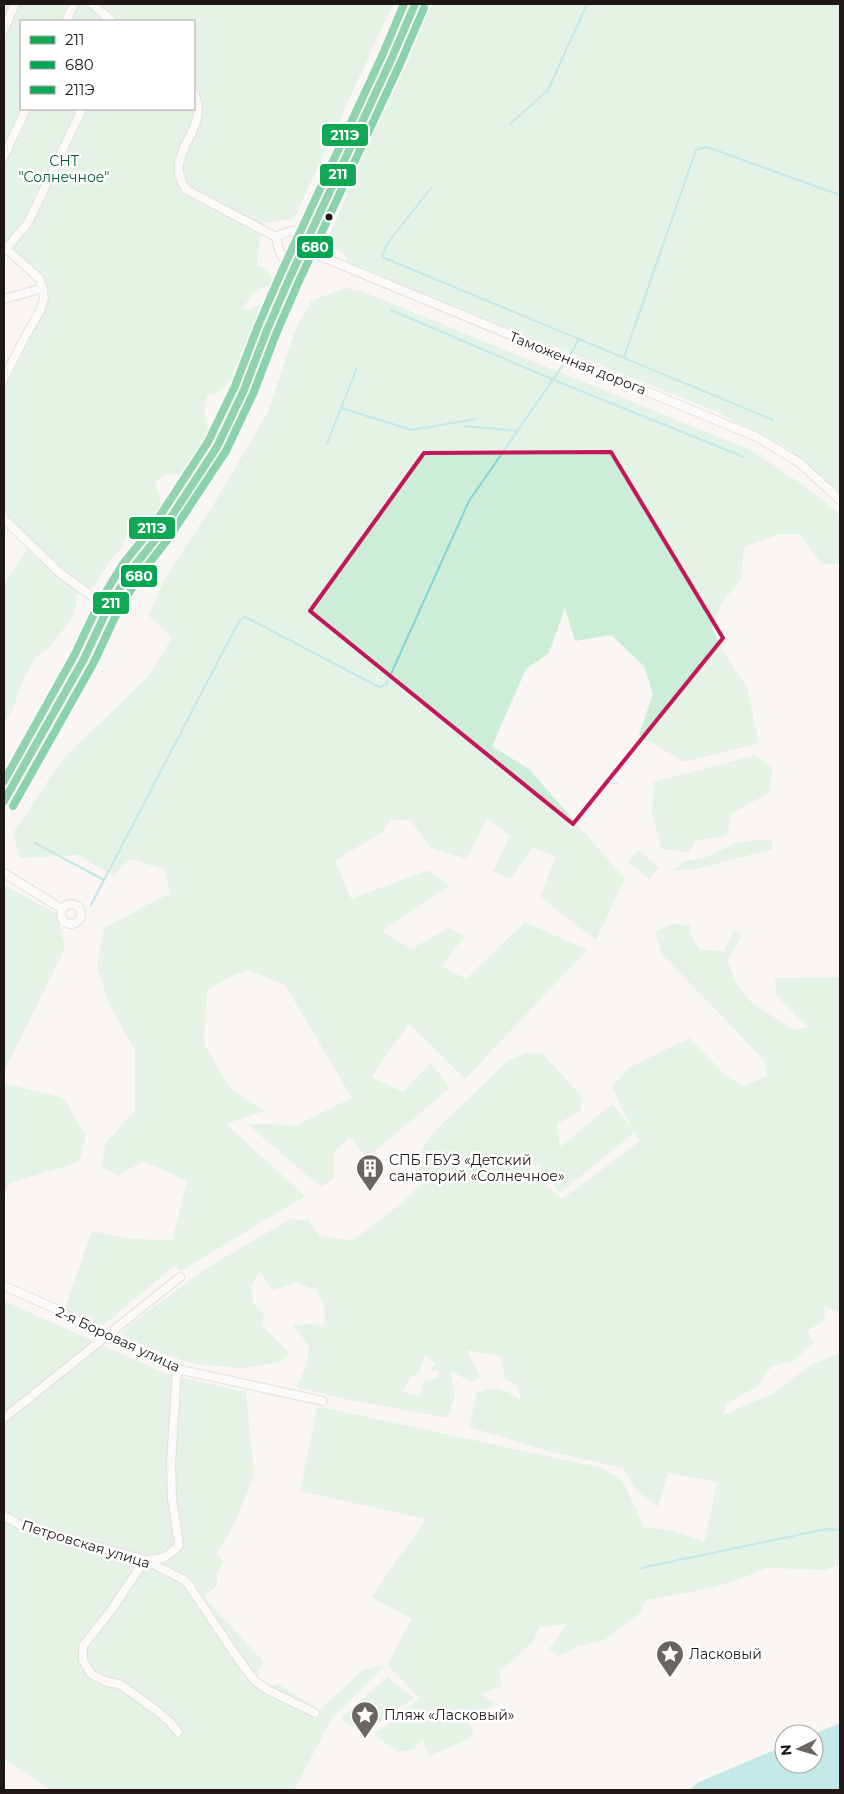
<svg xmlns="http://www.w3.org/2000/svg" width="844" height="1794" viewBox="0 0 844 1794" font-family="Montserrat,sans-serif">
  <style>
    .green { fill: #ccedd6; fill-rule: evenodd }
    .water { fill: #83d4d7 }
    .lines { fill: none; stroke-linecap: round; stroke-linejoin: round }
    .stream { stroke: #83d4d7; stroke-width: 2 }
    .minor-casing { stroke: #c8c3c0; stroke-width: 10 }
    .major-casing { stroke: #d5d2d0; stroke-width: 11 }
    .minor { stroke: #fefefd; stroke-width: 8 }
    .major { stroke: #f5f1f7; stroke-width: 9 }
    .bus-1-casing { stroke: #fff; stroke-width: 11 }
    .bus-2-casing { stroke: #fff; stroke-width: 11 }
    .bus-3-casing { stroke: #fff; stroke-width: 11 }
    .bus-1 { stroke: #10a855; stroke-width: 8 }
    .bus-2 { stroke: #00a651; stroke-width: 8 }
    .bus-3 { stroke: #10a855; stroke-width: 8 }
    .marked { fill: none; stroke: #c2185b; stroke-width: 4; stroke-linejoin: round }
    .bus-dot { fill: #1e1713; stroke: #fff; stroke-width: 2 }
    .labels { text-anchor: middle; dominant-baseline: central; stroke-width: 5; stroke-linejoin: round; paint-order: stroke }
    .park-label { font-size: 14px; fill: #035732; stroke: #fff }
    .street-label { font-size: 14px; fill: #1e1713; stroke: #fff }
    .poi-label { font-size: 14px; fill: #1e1713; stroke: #fff; text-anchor: start }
    .line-badge { stroke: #fff; stroke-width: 2 }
    .badge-label { font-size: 14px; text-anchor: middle; font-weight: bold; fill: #fff }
  </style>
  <rect width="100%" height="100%" fill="#faf6f4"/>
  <g class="green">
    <path d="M4,4H393L294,219L264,223C259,237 259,250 257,265L265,269L272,276L270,286C254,288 250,296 243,309H251L259,305L261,314L232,380L217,393L208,395C202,408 205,418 209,432L181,474L163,476L155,482L163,507L151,518L130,529L121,549L108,563L94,586L77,595L74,615L51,646L36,657L25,675L12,711L4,722V585L30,544L4,519V378L40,311L48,292L40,279L4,246ZM21,21H194V109H21Z"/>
    <path d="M431,4H840V493L787,448L715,411L384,278L347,262L344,253L330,246L328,238L347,196L346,184L405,68Z"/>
    <path d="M345,288L361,291L751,450L813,492L840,515V564H822L799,534H780L744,547L741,579L721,604L712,629L730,663L747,687L759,743L684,762L639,735L653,694L644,666L611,635L575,641L565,608L549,653L526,669L492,746L530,770L625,879L596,940L540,897L556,856L532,848L510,879L493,871L510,836L487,819L467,859L431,848L411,821L391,819L382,832L335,861L351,899L429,870L449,886L382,931L411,949L449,928L465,936L441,966L466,979L525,922L587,950L465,1079L409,1024L371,1077L403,1092L431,1063L450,1088L367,1158L350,1137L334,1152V1178L321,1187L247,1124L297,1125L352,1098L285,985L248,970L233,975L207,990L204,1044L231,1089L264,1111L226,1124L305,1196L181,1271L174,1266L101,1327L64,1310L92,1231L128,1239L172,1240L187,1181L143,1161L118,1176L101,1166L106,1143L135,1110V1051L109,1004L97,967L104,928L170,893L164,869L129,859L113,876L78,855L20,858L13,833L62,760L148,676L172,638L148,615L168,573L215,502L268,412L294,333L311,301Z"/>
    <path d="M755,755L772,767L770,792L731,814L727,836L696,840L689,852L661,849L652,812L654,782Z"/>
    <path d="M771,839L773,849L696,869L672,871L685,861L707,857L738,842Z"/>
    <path d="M638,850L659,867L649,879L628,862Z"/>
    <path d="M4,886L8,887L57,914L65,948L4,1071Z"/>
    <path d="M672,924L690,925L691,936L701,950L724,951L734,930L741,936L728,961L736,984L752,1003L792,1029L808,1028L776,995L775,978L839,977L840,981V1311L839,1312L824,1306L826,1316L820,1324L806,1330L814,1342L796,1360L771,1367L757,1387L727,1403L723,1415L774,1393L811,1365L840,1353V1564L827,1570L767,1568L737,1580L711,1588L647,1600L639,1614L604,1640L577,1647L558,1656L549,1649L567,1624L540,1627L533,1642L500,1671L501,1686L481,1694L496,1704L469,1721L474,1734L462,1742L429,1756L422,1740L413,1750L397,1752L373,1733L386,1726L419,1698L387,1664L332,1718L294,1790H48L49,1789L4,1759V1301L167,1374L246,1392L254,1476L232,1529L216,1554L224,1561L217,1572V1585L204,1597L264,1662L259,1670L258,1679L267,1686L278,1684L320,1710L361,1671L387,1664L412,1619L371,1597L426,1519L300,1491L317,1409L321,1407L602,1468L620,1479L626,1487L644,1527L669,1530L705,1541L717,1482L668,1473L658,1507L636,1490L623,1468L551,1452L469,1427L477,1393C499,1384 502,1390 521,1400L516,1384L505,1380L501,1357L467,1350L480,1377L471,1382L450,1370L455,1396L448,1418L350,1400L296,1387L307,1364L309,1346L293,1325L313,1324L324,1326L325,1309L317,1290L295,1283L273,1290L259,1271L251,1288L253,1303L264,1315L262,1325L290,1353L278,1363L240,1368L193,1364L117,1337L127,1327L202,1271L290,1219L308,1220L320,1236L352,1241L399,1205L422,1183L417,1158L429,1137L507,1061L526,1053L543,1054L583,1098L580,1111L557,1124L560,1147L612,1104L633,1129L621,1107L612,1086L630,1067L690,1038L726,1076L744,1086L767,1076L764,1060L661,953L655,931ZM635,1132L640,1141L562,1199L530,1170L553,1152L537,1165L560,1193ZM425,1355L435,1363L430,1371H439L438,1378L423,1382L420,1396L403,1392L410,1377L419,1373Z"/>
    <path d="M4,1083L63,1098L86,1135L79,1162L10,1183L4,1195Z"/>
    <path d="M387,1677L414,1698L362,1734L341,1718Z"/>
  </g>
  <path class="water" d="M840,1723V1790H689L699,1782L784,1746V1764H814V1734Z"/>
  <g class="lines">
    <g class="stream">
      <path d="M510,124L548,90L587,4"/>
      <path d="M431,188L387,244L382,257L773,420"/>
      <path d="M391,310L554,380L744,457"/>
      <path d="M570,355L579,339"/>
      <path d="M624,357L696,150L707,147L840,195"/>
      <path d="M341,408L357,368"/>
      <path d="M464,426L518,431"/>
      <path d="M327,444L341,408L412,430L476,419"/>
      <path d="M35,843L104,880"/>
      <path d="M91,905L239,621L245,617L379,687L386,685L469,501L563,365"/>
      <path d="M641,1568L826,1529L840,1530"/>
    </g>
    <g class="minor-casing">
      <g id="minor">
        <path d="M92,4L112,21"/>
        <path d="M66,21L74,4"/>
        <path d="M4,30L15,4"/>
        <path d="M194,94C196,98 198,104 198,109C199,136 163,160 187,190L276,237"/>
        <path d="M4,156L26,109"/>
        <path d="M276,237C278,250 282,261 294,267"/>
        <path d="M276,237C287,231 299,228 311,233"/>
        <path d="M4,247L40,279L44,298L40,311L26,335L4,378"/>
        <path d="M6,249L28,223L82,109"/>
        <path d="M303,249L757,437L800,463L840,500"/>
        <path d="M4,299L43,288"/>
        <path d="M4,519L60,573L108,608"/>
        <path d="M4,873L62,909"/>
        <circle cx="71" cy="914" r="10"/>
        <path d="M4,1286L54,1308L105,1336L177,1369L323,1401"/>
        <path d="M177,1369L171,1464L172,1498L179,1545C167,1558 163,1559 145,1560L112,1609L83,1646V1660L91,1674L107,1682L120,1684L157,1711L169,1721L178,1732"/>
        <path d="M4,1418L180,1277"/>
        <path d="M4,1516L20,1525L145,1560L186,1581L239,1660L255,1681L268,1690L315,1713"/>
      </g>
    </g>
    <g class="major-casing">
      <path id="major" d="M4,801L84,659L108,608L132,569L160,534L217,447L244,390L267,330L290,277L391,60L415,4"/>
    </g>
    <use href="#minor" class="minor"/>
    <use href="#major" class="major"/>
    <g class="bus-1-casing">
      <path id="bus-1" d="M4,801L84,659L108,608L132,569L160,534L217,447L244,390L267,330L290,277L391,60L415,4"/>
    </g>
    <g class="bus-2-casing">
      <path id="bus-2" d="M13,806L93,664L117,613L140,575L168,539L226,451L253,394L276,334L299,281L400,64L424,8"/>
    </g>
    <g class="bus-3-casing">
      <path id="bus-3" d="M4,781L75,654L99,603L123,564L152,528L208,442L235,386L258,326L281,273L382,56L404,4"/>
    </g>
    <use href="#bus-1" class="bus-1"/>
    <use href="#bus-2" class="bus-2"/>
    <use href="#bus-3" class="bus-3"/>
  </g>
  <path d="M0 0H844V1794H0ZM611,452L723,638L573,824L310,611L424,453Z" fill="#faf6f4" fill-opacity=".55" fill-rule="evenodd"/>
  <path class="marked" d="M611,452L723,638L573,824L310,611L424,453Z"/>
  <defs>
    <g id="building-pin" transform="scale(1.4375)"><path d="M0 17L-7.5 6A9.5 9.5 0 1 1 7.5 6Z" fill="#6b6562" stroke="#fff"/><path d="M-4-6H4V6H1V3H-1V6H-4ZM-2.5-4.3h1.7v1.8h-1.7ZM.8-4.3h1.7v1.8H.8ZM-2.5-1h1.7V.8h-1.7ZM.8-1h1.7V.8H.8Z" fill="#fff"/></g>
    <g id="sight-pin" transform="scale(1.4375)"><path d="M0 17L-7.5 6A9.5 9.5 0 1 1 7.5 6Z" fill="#6b6562" stroke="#fff"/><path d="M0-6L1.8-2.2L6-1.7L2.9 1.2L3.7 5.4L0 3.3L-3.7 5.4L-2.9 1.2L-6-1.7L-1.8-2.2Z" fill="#fff"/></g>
  </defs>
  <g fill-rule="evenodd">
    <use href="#building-pin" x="370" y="1168"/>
    <use href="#sight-pin" x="670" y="1654"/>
    <use href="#sight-pin" x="365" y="1715"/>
  </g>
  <circle class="bus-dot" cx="329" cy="217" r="4.5"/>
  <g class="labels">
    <g class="park-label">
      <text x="64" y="161">СНТ<tspan x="64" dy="16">"Солнечное"</tspan></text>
    </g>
    <g class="street-label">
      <text transform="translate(578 363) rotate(22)">Таможенная дорога</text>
      <text transform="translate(118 1339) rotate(25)">2-я Боровая улица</text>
      <text transform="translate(86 1544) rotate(17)">Петровская улица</text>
    </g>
    <g class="poi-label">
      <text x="389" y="1160">СПБ ГБУЗ «Детский<tspan x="389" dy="16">санаторий «Солнечное»</tspan></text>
      <text x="689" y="1654">Ласковый</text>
      <text x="384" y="1715">Пляж «Ласковый»</text>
    </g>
  </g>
  <g class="line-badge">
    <rect x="321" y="123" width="48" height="24" rx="5" fill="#10a855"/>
    <rect x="319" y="163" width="38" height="24" rx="5" fill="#10a855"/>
    <rect x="296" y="235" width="38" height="24" rx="5" fill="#00a651"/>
    <rect x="128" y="516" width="48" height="24" rx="5" fill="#10a855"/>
    <rect x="120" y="564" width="38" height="24" rx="5" fill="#00a651"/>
    <rect x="92" y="591" width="38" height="24" rx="5" fill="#10a855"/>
  </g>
  <g class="badge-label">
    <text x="345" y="140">211Э</text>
    <text x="338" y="179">211</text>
    <text x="315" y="252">680</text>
    <text x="152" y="533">211Э</text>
    <text x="139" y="581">680</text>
    <text x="111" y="608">211</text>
  </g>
  <rect width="844" height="1794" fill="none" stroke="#1e1713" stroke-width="10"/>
  <rect x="20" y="20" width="175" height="90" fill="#ffffff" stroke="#a5a2a1"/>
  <rect x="30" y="36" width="25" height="8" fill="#10a855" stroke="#a5a2a1"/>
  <text x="65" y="45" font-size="15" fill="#1e1713">211</text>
  <rect x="30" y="61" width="25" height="8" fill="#00a651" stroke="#a5a2a1"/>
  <text x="65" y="70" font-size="15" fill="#1e1713">680</text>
  <rect x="30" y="86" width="25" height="8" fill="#10a855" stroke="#a5a2a1"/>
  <text x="65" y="95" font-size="15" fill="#1e1713">211Э</text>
  <g transform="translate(799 1749) rotate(265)"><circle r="24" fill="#ffffff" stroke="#a5a2a1"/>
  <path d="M0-4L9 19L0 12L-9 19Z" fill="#6b6562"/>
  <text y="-8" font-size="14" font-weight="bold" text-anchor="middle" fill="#1e1713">N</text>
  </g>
</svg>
